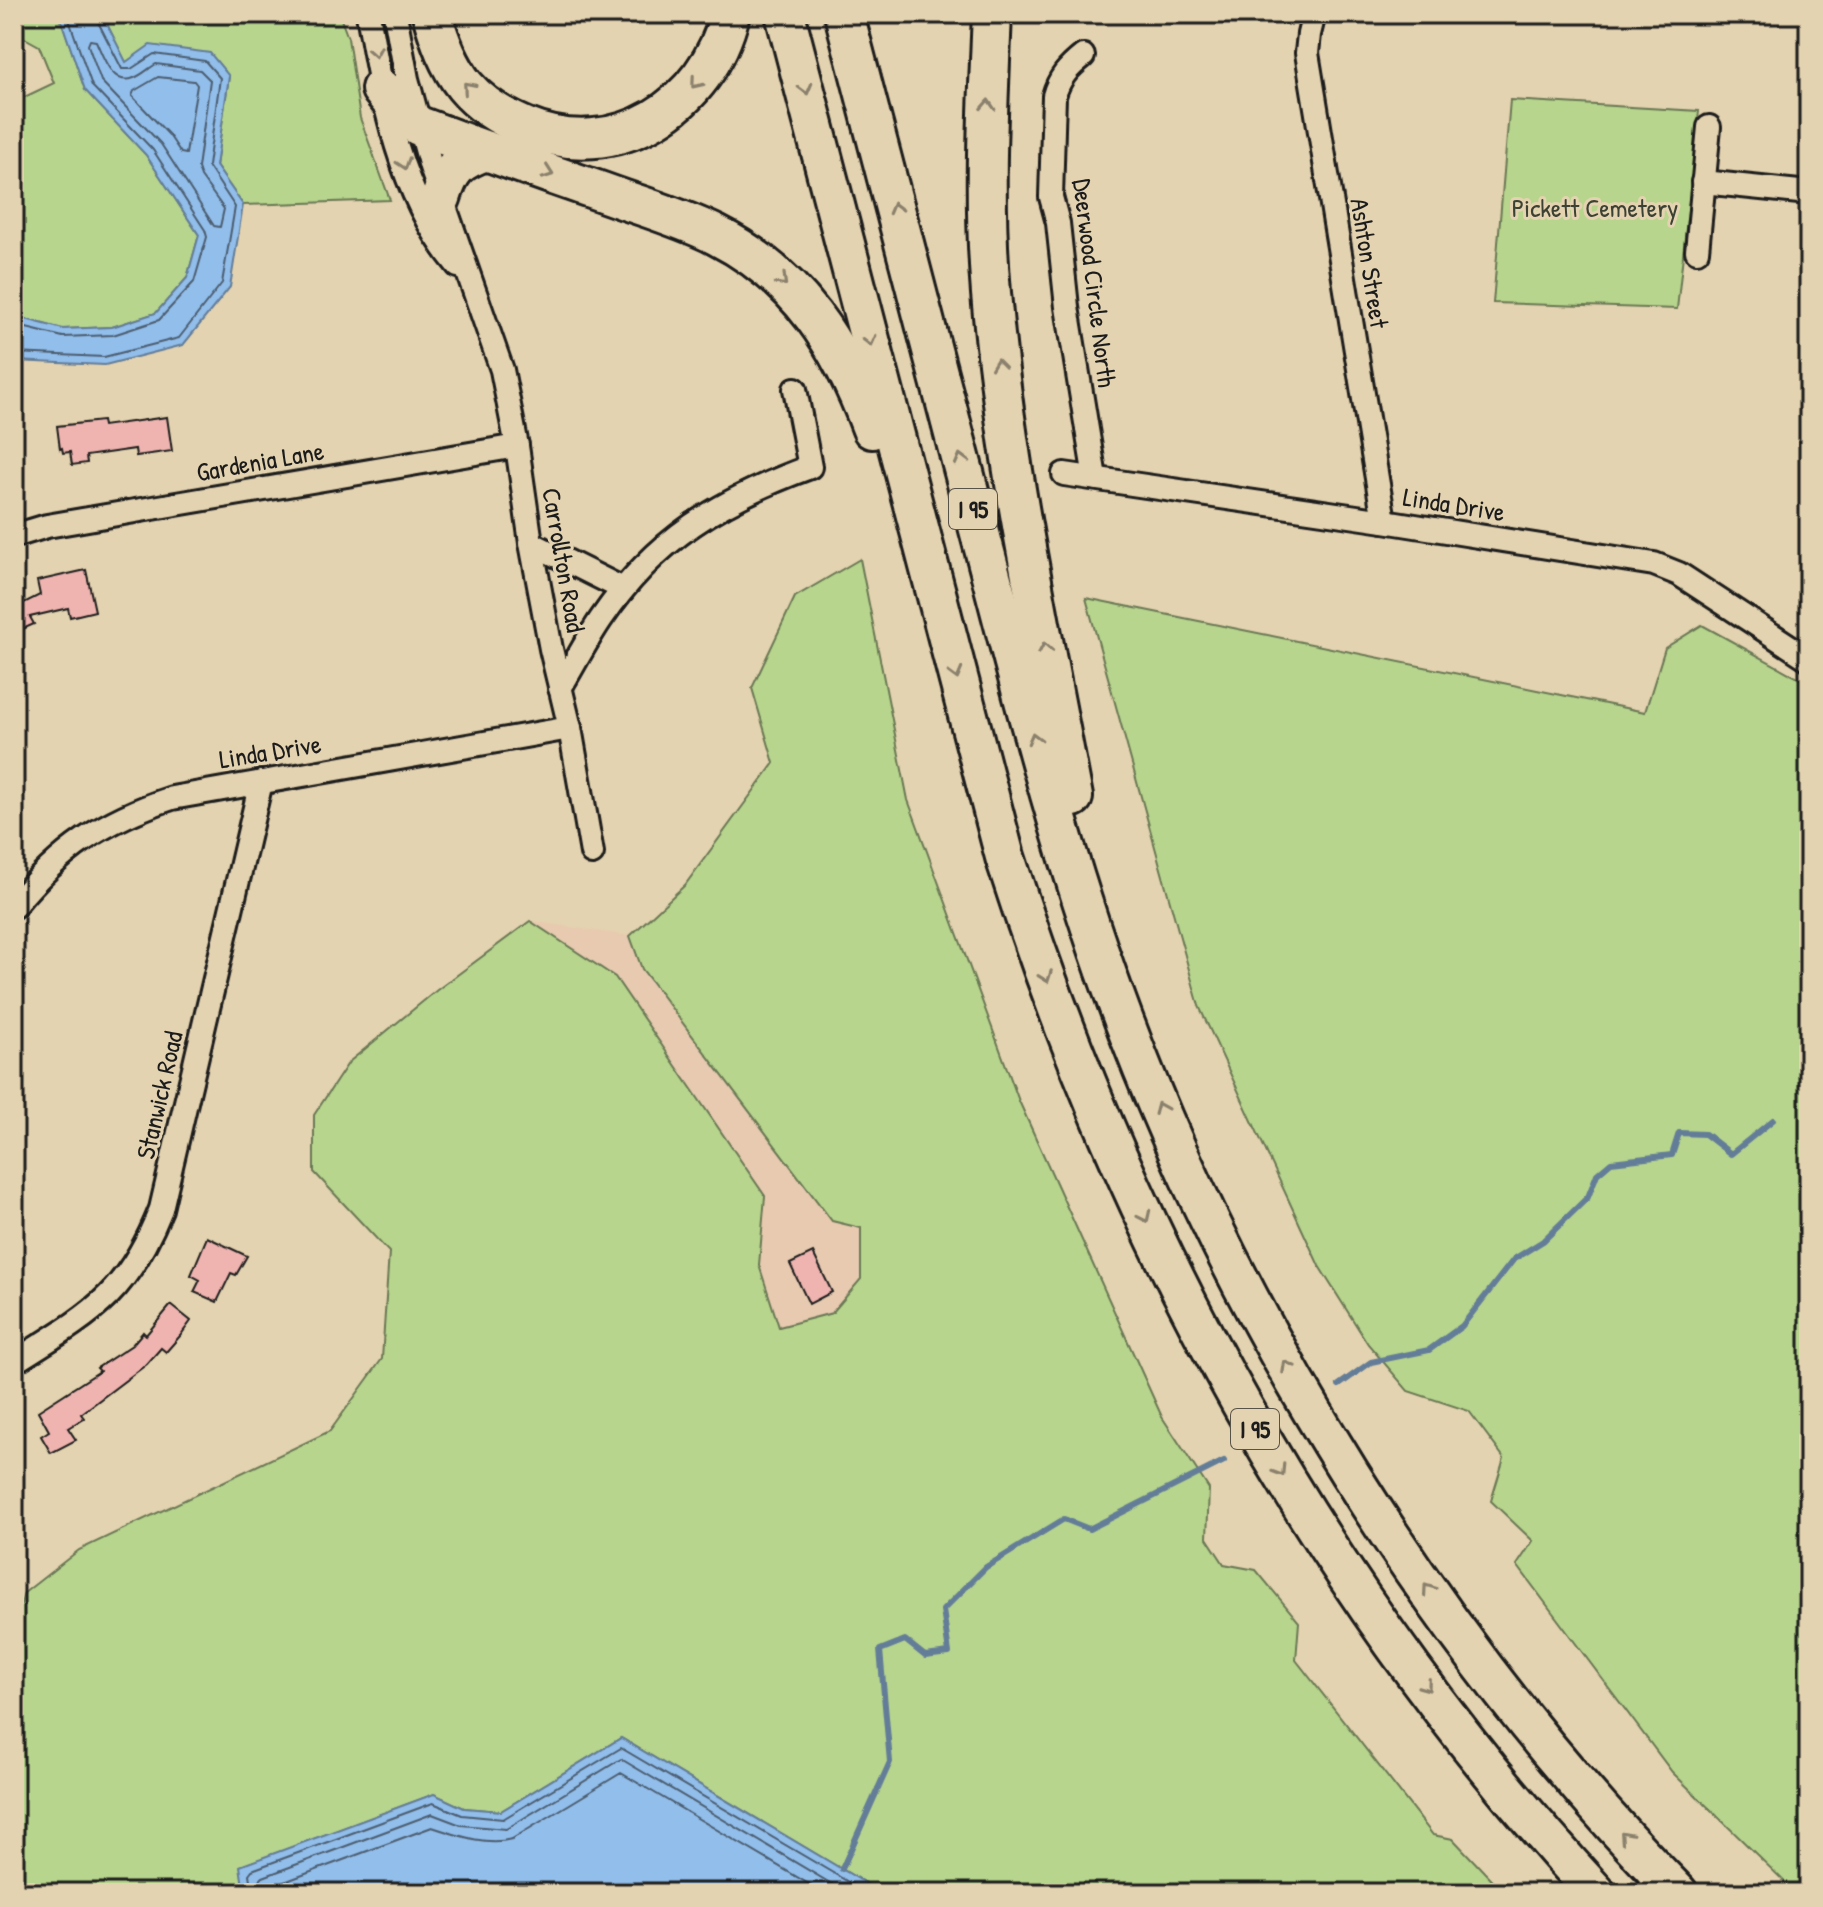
<svg xmlns="http://www.w3.org/2000/svg" width="1823" height="1907" viewBox="0 0 1823 1907" font-family="'Patrick Hand',sans-serif">
  <style>
    .built { fill: #e7cab0 }
    .green { fill: #b7d58d; stroke: #6a7854; stroke-width: 2 }
    .water { fill: #92beeb; stroke: #637d98; stroke-width: 2 }
    .lines { fill: none; stroke-linecap: round; stroke-linejoin: round }
    .shore { stroke: #4b5d6f; stroke-width: 2 }
    .stream { stroke: #637d98; stroke-width: 6 }
    .building { fill: #efb4af; stroke: #1c1c1c; stroke-width: 2 }
    .minor-casing { stroke: #1c1c1c; stroke-width: 28 }
    .motorway-casing { stroke: #1c1c1c; stroke-width: 44 }
    .minor { stroke: #e4d3b0; stroke-width: 22 }
    .motorway { stroke: #e4d3b0; stroke-width: 38 }
    .oneway { stroke: #8a816d }
    .labels { text-anchor: middle; dominant-baseline: central; stroke-width: 6; stroke-linejoin: round; paint-order: stroke }
    .shield { fill: #e4d3b0; stroke: #585348; stroke-width: 2 }
    .shield-label { font-size: 24px; font-weight: bold; fill: #1c1c1c }
    .park-label { font-size: 26px; fill: #3b4133; stroke: #e4d3b0 }
    .street-label { font-size: 26px; fill: #1c1c1c; stroke: #e4d3b0 }
  </style>
  <rect width="100%" height="100%" fill="#e4d3b0"/>
  <filter id="ink" filterUnits="userSpaceOnUse"><feTurbulence type="fractalNoise" baseFrequency=".0125" numOctaves="2"/><feDisplacementMap in="SourceGraphic" scale="16" xChannelSelector="R" yChannelSelector="G"/><feConvolveMatrix kernelMatrix="1 2 1 2 8 2 1 2 1" color-interpolation-filters="sRGB"/></filter>
  <g filter="url(#ink)">
    <path class="built" d="M530,921L630,936L642,969L831,1220L861,1228V1279L832,1313L779,1327L759,1265L765,1196L615,977Z"/>
    <g class="green">
      <path d="M14,14H59L85,90L146,155L199,235L187,278L156,313L112,327L62,329L14,316V102L54,83L39,46L14,32Z"/>
      <path d="M102,14H339L348,38L360,118L390,200L243,205L216,166L229,76L126,63Z"/>
      <path d="M1510,100L1699,111L1677,309L1493,303Z"/>
      <path d="M860,559L908,800L1019,1101L1162,1417L1209,1489L1207,1538L1224,1564L1256,1570L1299,1622L1296,1660L1433,1835L1453,1839L1504,1893H882L621,1738L501,1811L464,1808L434,1794L241,1866L244,1893H14V1631L24,1593L79,1550L330,1431L382,1359L389,1252L314,1172V1115L349,1062L437,990L530,921L615,977L765,1196L759,1265L779,1327L832,1313L861,1279V1228L832,1221L642,969L630,936L685,885L774,763L752,688L795,597Z"/>
      <path d="M1086,598L1645,712L1665,648L1702,625L1809,684V1893H1796L1672,1772L1517,1565L1533,1541L1491,1501L1504,1458L1469,1411L1408,1391L1368,1344L1319,1266L1199,1006Z"/>
    </g>
    <g class="water">
      <path d="M59,14H102L126,62L150,45L210,53L229,76L216,166L243,205L230,287L183,345L105,365L14,361V316L63,329L112,327L156,313L187,278L199,235L146,155L85,90Z"/>
      <path d="M621,1738L882,1893H244L240,1866L434,1794L464,1808L501,1811Z"/>
    </g>
    <g class="lines">
      <g class="shore">
        <path d="M90,40L96,41C103,56 112,87 134,78C142,75 149,68 156,64L200,70L210,80L198,168L201,177L224,209L220,227L214,226L161,144L101,81L88,45Z"/>
        <path d="M158,77L194,81L197,85L186,154L181,153L169,135L132,96L134,91Z"/>
        <path d="M14,325L63,337L113,335L159,320L194,282L207,237L205,230L153,150L92,86L67,14"/>
        <path d="M14,353L104,357L179,338L222,283L235,207L208,166L220,78L205,61L154,54L131,69H122L97,20L96,14"/>
        <path d="M252,1893L249,1874L252,1870L433,1803L462,1815L503,1819L621,1748L867,1893"/>
        <path d="M262,1893L260,1880L263,1877L432,1814L461,1825L506,1829L621,1759L847,1893"/>
        <path d="M274,1893L276,1885L432,1827C457,1835 485,1846 512,1839L621,1773L824,1893"/>
      </g>
      <g class="stream">
        <path d="M1339,1385L1371,1362L1429,1350L1462,1326L1514,1259L1543,1241L1588,1197L1597,1174L1611,1162L1672,1155L1679,1133L1705,1134L1731,1154L1773,1120"/>
        <path d="M842,1869L890,1762L880,1650L905,1640L925,1656L949,1653L943,1610L986,1567L1064,1519L1089,1529L1224,1461"/>
      </g>
    </g>
    <g class="building">
      <path d="M167,417L172,451L136,456L135,449L86,456L87,463L72,465L70,452L63,453L62,448L60,449L57,426L102,421L103,426Z"/>
      <path d="M86,570L95,611L70,617L68,608L30,617L34,624L14,633V583L24,603L40,595L37,581Z"/>
      <path d="M207,1237L247,1256L236,1275L231,1273L217,1302L194,1292L200,1280L191,1275Z"/>
      <path d="M813,1253L832,1292L809,1304L790,1264Z"/>
      <path d="M171,1305L191,1321L180,1336L166,1352L161,1348L147,1364L81,1414L84,1418L68,1428L76,1440L51,1453L41,1436L49,1431L38,1411L100,1371L97,1368L132,1345L143,1332L146,1335Z"/>
    </g>
    <g class="lines">
      <g class="minor-casing">
        <g id="minor">
          <path d="M368,14C383,100 400,197 458,266"/>
          <path d="M395,14L407,79L431,167L502,370L517,446L531,543L551,649L570,728L592,853"/>
          <path d="M1314,14L1309,34L1307,53L1384,521"/>
          <path d="M1083,56C1068,68 1059,78 1054,96L1051,197L1058,223L1067,307L1095,478"/>
          <path d="M1703,182L1809,193"/>
          <path d="M1697,251L1709,127"/>
          <path d="M1064,474L1384,521L1654,564L1679,574L1809,659"/>
          <path d="M14,536L47,526L517,446"/>
          <path d="M531,543L623,589"/>
          <path d="M560,688C574,665 586,641 601,619C656,538 720,500 810,467L795,389"/>
          <path d="M14,906C60,850 104,820 172,798L570,728"/>
          <path d="M14,1362C90,1314 126,1297 161,1209L261,782"/>
        </g>
      </g>
      <g class="motorway-casing">
        <g id="motorway">
          <path d="M432,14C439,39 448,65 465,86C480,104 503,118 525,127C616,165 708,106 730,14"/>
          <path d="M785,14L1005,857C1127,1241 1322,1596 1596,1893"/>
          <path d="M844,14C890,190 936,365 982,541C1022,693 1060,846 1114,994C1231,1317 1437,1648 1678,1893"/>
          <path d="M992,14C988,107 983,200 991,293C1005,463 1042,630 1073,797"/>
          <path d="M381,89L399,111L419,126C480,149 541,171 602,192C640,206 680,217 716,235C799,277 841,345 872,429"/>
          <path d="M441,198C450,169 457,161 486,151"/>
        </g>
      </g>
      <use href="#minor" class="minor"/>
      <use href="#motorway" class="motorway"/>
    </g>
    <defs><path id="oneway-chevron" d="M-2-3.5L2.5 0L-2 3.5" fill="none" stroke-width="1.6" stroke-linecap="round" stroke-linejoin="round" transform="scale(2)"/></defs>
    <g class="oneway">
      <use href="#oneway-chevron" transform="translate(375 52) rotate(80)"/>
      <use href="#oneway-chevron" transform="translate(696 83) rotate(130)"/>
      <use href="#oneway-chevron" transform="translate(468 87) rotate(-131)"/>
      <use href="#oneway-chevron" transform="translate(806 89) rotate(75)"/>
      <use href="#oneway-chevron" transform="translate(988 105) rotate(-87)"/>
      <use href="#oneway-chevron" transform="translate(404 164) rotate(71)"/>
      <use href="#oneway-chevron" transform="translate(548 173) rotate(20)"/>
      <use href="#oneway-chevron" transform="translate(895 208) rotate(-105)"/>
      <use href="#oneway-chevron" transform="translate(782 281) rotate(44)"/>
      <use href="#oneway-chevron" transform="translate(870 341) rotate(76)"/>
      <use href="#oneway-chevron" transform="translate(998 364) rotate(-97)"/>
      <use href="#oneway-chevron" transform="translate(961 459) rotate(-105)"/>
      <use href="#oneway-chevron" transform="translate(1045 648) rotate(-100)"/>
      <use href="#oneway-chevron" transform="translate(956 674) rotate(75)"/>
      <use href="#oneway-chevron" transform="translate(1034 738) rotate(-105)"/>
      <use href="#oneway-chevron" transform="translate(1046 977) rotate(70)"/>
      <use href="#oneway-chevron" transform="translate(1160 1108) rotate(-113)"/>
      <use href="#oneway-chevron" transform="translate(1145 1217) rotate(65)"/>
      <use href="#oneway-chevron" transform="translate(1287 1366) rotate(-119)"/>
      <use href="#oneway-chevron" transform="translate(1280 1471) rotate(58)"/>
      <use href="#oneway-chevron" transform="translate(1428 1589) rotate(-125)"/>
      <use href="#oneway-chevron" transform="translate(1426 1686) rotate(54)"/>
      <use href="#oneway-chevron" transform="translate(1625 1836) rotate(-132)"/>
    </g>
  </g>
  <g class="labels">
    <g class="shield">
      <rect x="949" y="489" width="48" height="40" rx="6"/>
      <rect x="1231" y="1409" width="48" height="40" rx="6"/>
    </g>
    <g class="shield-label">
      <text x="973" y="509">I 95</text>
      <text x="1255" y="1429">I 95</text>
    </g>
    <g class="park-label">
      <text x="1595" y="207">Pickett Cemetery</text>
    </g>
    <g class="street-label">
      <text transform="translate(1370 263) rotate(81)">Ashton Street</text>
      <text transform="translate(1095 283) rotate(83)">Deerwood Circle North</text>
      <text transform="translate(260 461) rotate(-10)">Gardenia Lane</text>
      <text transform="translate(1454 504) rotate(9)">Linda Drive</text>
      <text transform="translate(564 560) rotate(80)">Carrollton Road</text>
      <text transform="translate(270 751) rotate(-9)">Linda Drive</text>
      <text transform="translate(159 1095) rotate(-77)">Stanwick Road</text>
    </g>
  </g>
  <rect width="1823" height="1907" fill="none" stroke="#e4d3b0" stroke-width="48"/>
  <rect x="24" y="24" width="1775" height="1859" fill="none" stroke="#1c1c1c" stroke-width="3" filter="url(#ink)"/>
</svg>
